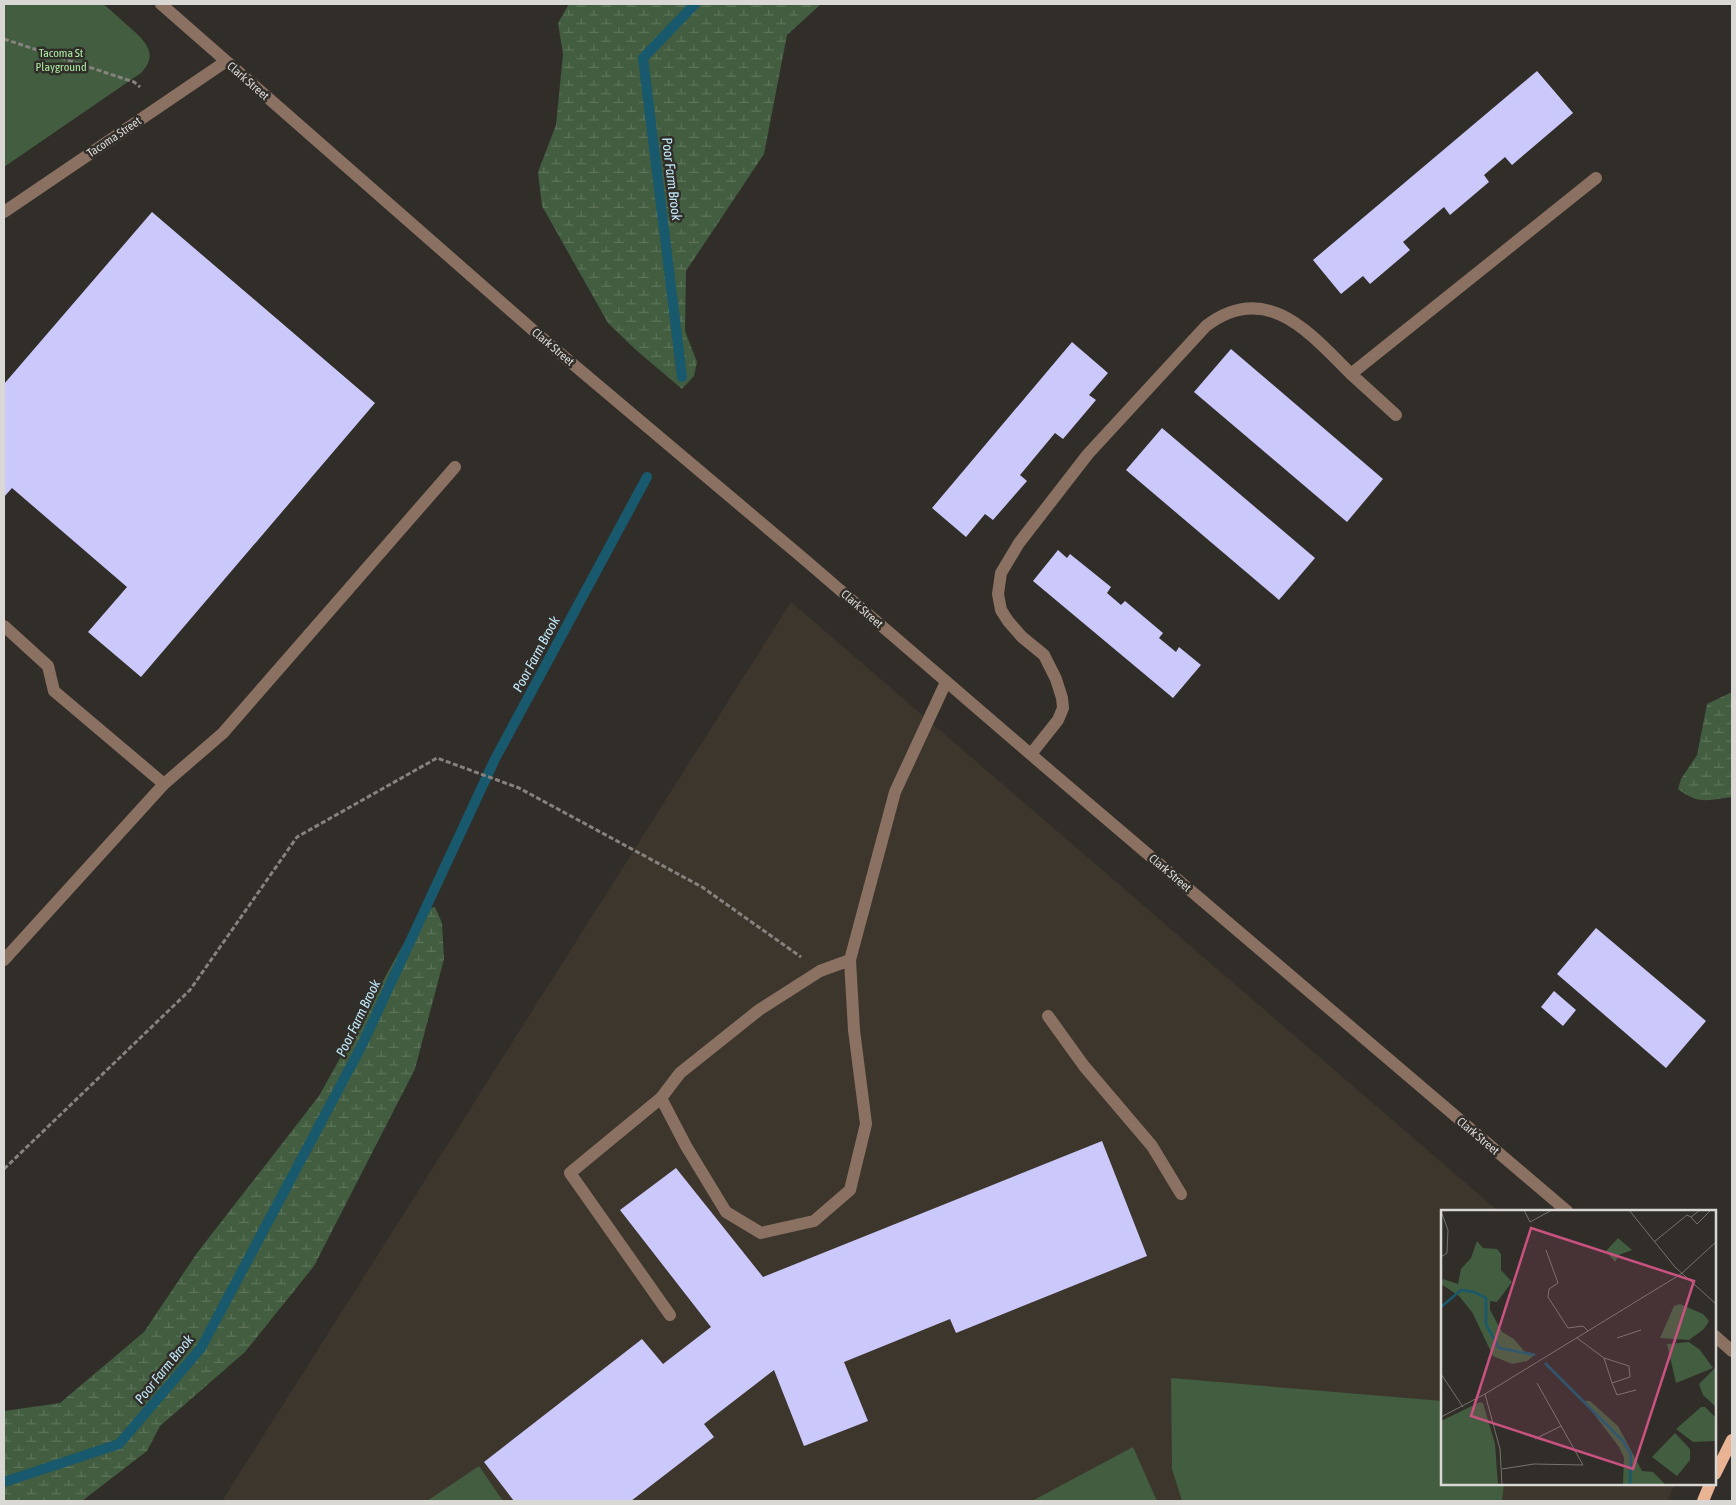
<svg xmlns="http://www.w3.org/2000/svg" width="1736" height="1505" viewBox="0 0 1736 1505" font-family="'Asap Condensed',sans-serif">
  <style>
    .built { fill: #3d362d }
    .wetland { fill: url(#wetland-marsh) }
    .park { fill: #425d3f }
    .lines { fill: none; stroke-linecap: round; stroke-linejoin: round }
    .stream { stroke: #18596d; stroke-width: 10 }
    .building { fill: #cbc8fb }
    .path { stroke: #85827f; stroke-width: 3; stroke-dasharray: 5 2.5; stroke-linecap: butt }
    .minor { stroke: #8b7162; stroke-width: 12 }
    .major { stroke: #e9b394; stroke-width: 12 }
    .labels { text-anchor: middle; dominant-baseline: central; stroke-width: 5; stroke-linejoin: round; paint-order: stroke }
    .park-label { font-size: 12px; fill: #a9eaa1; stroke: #312e2a }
    .street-label { font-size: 12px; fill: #dad8d5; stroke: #312e2a }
    .water-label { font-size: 14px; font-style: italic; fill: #c0e9f9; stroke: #312e2a }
    .inset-river { fill: none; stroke: #18596d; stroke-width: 2.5 }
    .inset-road { fill: none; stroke: #75726e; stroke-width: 1 }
    .view { fill: #c95280; fill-opacity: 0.15; stroke: #c95280; stroke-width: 2.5 }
    .inset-edge { fill: none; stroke: #dad8d5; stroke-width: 2.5 }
  </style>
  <defs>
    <pattern id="wetland-marsh" width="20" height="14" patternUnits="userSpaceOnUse" patternTransform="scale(1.25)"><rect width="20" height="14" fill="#425d3f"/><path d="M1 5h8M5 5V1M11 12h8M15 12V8" fill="none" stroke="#5d745a"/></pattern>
  </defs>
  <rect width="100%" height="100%" fill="#312e2a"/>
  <path class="built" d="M791,602L1498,1211H1442V1484H1675L1667,1501H222Z"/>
  <g class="wetland">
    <path d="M569,4H821L787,35L764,154L686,271L685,331L697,362L694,376L682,389L636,350L608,323L542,206L538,172L556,125L563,54L558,23Z"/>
    <path d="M1732,692V797C1708,800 1699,805 1678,789L1681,779L1697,755L1707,704Z"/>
    <path d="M435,907L442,923L444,959L415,1069L314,1266L245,1352L160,1426L147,1451L82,1501H4V1411L60,1403L144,1332L197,1253L319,1096L404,943L415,929L426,909Z"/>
  </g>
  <g class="park">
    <path d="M4,4H103C111,10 119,18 127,25C142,38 161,53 141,73L4,167Z"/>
    <path d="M1171,1378L1442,1401V1484H1504L1502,1501H1182L1172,1469Z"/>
    <path d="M1133,1447L1157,1501H1032Z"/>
    <path d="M479,1466L503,1501H427Z"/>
  </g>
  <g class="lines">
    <g class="stream">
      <path d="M682,377L643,58L695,4"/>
      <path d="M4,1482L119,1444L201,1348L362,1045L495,759L647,477"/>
    </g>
  </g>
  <g class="building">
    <path d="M1537,71L1573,113L1512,165L1505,157L1484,175L1489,182L1450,215L1444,207L1403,242L1410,250L1370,284L1363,276L1341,294L1313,260Z"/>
    <path d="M152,212L375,403L141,677L88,632L127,587L12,488L4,497V384Z"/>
    <path d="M1072,342L1108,373L1089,395L1096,400L1063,439L1055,433L1020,475L1027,481L993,520L985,514L966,537L932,508Z"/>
    <path d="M1231,349L1383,479L1347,522L1194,392Z"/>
    <path d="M1162,428L1315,558L1279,600L1126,470Z"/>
    <path d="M1058,550L1067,558L1070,554L1111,587L1107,593L1121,605L1125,601L1163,633L1159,638L1176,652L1179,647L1201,665L1173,698L1033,581Z"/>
    <path d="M1596,928L1706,1021L1666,1068L1557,974Z"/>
    <path d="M1554,991L1576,1010L1563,1026L1541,1007Z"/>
    <path d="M1102,1141L1147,1256L956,1333L950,1319L844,1362L868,1421L804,1446L774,1370L704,1424L714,1437L631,1501H514L484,1462L642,1339L663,1364L711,1327L620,1210L676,1168L763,1277Z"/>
  </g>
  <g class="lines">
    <g class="path">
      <path d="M4,39L134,82L140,87"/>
      <path d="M4,1169L190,990L297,837L437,758L519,788L702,887L801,957"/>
    </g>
    <g class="minor">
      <path d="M161,4L542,338L804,559L1049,770L1567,1211"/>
      <path d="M4,212L225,62"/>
      <path d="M1351,374L1396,415"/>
      <path d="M4,626L48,666L54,691L164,784"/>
      <path d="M1031,754L1058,720L1063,708L1062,698L1056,679L1044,655L1022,637L1008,621L1001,610L998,594L1001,573L1019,543L1088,454L1206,326C1266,280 1310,333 1351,374L1596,178"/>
      <path d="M4,960L164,784L223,733L455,467"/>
      <path d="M850,960L820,971L759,1010L680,1073L661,1098L686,1146L726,1212L761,1233L814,1221L850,1190L866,1124L854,1030L850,960L895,792L946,682"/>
      <path d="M1048,1016L1084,1066L1152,1146L1181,1194"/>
      <path d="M661,1098L570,1173L670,1315"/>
      <path d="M1715,1336L1732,1351"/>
    </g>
    <g class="major">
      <path d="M1715,1474L1732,1440"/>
      <path d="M1703,1501L1710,1484"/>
    </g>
  </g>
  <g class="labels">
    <g class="park-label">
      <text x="61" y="53">Tacoma St<tspan x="61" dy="14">Playground</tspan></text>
    </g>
    <g class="street-label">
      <text transform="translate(248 81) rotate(41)">Clark Street</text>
      <text transform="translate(114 137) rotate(-34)">Tacoma Street</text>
      <text transform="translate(553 347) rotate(40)">Clark Street</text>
      <text transform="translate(862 609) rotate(41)">Clark Street</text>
      <text transform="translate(1170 873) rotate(40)">Clark Street</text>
      <text transform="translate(1478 1136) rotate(40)">Clark Street</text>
    </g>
    <g class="water-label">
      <text transform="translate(672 179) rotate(83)">Poor Farm Brook</text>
      <text transform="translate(536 654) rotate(-62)">Poor Farm Brook</text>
      <text transform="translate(358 1018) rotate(-64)">Poor Farm Brook</text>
      <text transform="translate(164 1369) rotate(-51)">Poor Farm Brook</text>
    </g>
  </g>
  <g transform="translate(1441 1210)">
    <rect width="275" height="275" fill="#312e2a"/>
    <path d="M177,28L191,40L178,45L174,52L165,41ZM36,31L42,38L56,39L60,44V60L71,72L56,92L49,91V100L61,122L73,129L83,141L95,144L86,151L71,154L52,146L31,102L18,86L0,74L2,69L17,74L20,59L30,48ZM149,191L177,216L201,261L212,262L225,275H182L183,248L178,237L143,191Z" fill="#425d3f"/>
    <path d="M239,94L262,104L268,111L263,119L248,130L219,128L233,96ZM248,132L259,140L272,158L235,173L226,134ZM275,157V197L262,185L258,174ZM39,192L42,193L54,234L57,275H0V211ZM260,197H264L275,208V231L252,232L235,219ZM234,223L249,239V250L236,266L211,247Z" fill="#425d3f"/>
    <path class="inset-river" d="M0,97L20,80L33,82L45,88V114L58,138L94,145M104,153L182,231L190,244L189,275"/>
    <path class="inset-road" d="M83,0L89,12L111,0M188,0L234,57L275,94M0,1L7,20L6,43L0,47M250,7L256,14L270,0M213,32L246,5L250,7L259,0M105,40L117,73L108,79L107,87L127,118L142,116L147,121M136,128L163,148L188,156L189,167L171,173L163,148M176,128L200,120M0,164L22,197M171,173L176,185L195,180M44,184L59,239L61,275M0,207L44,184L240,64L275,32M94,229L120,216M61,259L93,254L142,255L96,173"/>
    <path class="view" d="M90,18L253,71L192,259L30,206Z"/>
    <rect width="275" height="275" class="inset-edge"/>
  </g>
  <rect width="1736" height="1505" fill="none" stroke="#dad8d5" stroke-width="10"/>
</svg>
